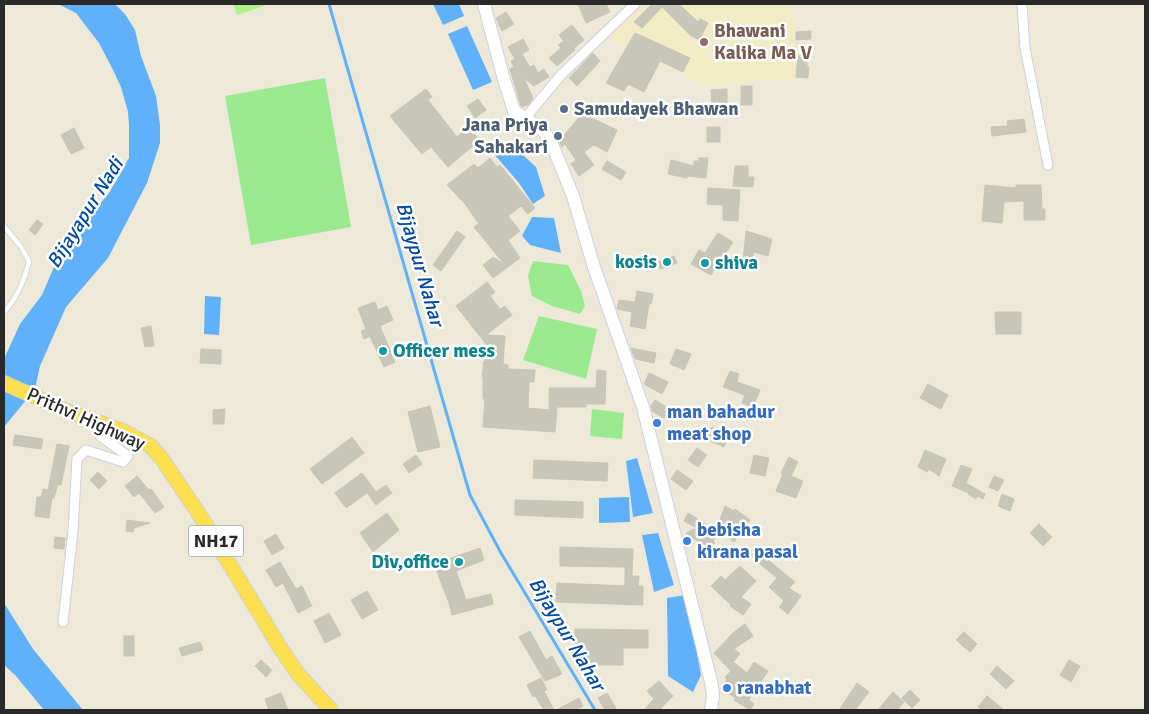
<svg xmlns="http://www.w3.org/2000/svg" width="1149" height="714" viewBox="0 0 1149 714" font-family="Signika,sans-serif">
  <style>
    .education { fill: #f0ecc6 }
    .green { fill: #9ae98f }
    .pitch { fill: #aff28a }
    .water { fill: #61b0fa }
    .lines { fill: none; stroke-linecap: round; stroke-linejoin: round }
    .stream { stroke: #61b0fa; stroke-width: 3 }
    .building { fill: #c8c5b9; stroke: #c8c5b2 }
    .service-casing { stroke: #cfcee4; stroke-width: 6 }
    .minor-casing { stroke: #cfcee4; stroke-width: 11 }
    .secondary-casing { stroke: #cfcee4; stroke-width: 14 }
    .trunk-casing { stroke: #d0d0d0; stroke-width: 16 }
    .service { stroke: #fff; stroke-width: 4.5 }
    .minor { stroke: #fff; stroke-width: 9 }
    .secondary { stroke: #fff; stroke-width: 12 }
    .trunk { stroke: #fedf4f; stroke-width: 14 }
    .education-dot { fill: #8d6e63; stroke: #fff; stroke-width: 2 }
    .service-dot { fill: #5c6f8a; stroke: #fff; stroke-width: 2 }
    .culture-dot { fill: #0f9aa8; stroke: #fff; stroke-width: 2 }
    .shop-dot { fill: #3f7fe0; stroke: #fff; stroke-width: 2 }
    .labels { text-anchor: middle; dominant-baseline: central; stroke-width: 5; stroke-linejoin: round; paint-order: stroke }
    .shield { fill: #fff; stroke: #696969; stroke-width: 1 }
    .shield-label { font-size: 18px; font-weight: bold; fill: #292929 }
    .education-label { font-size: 19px; font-weight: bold; fill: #785e54; stroke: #fff; text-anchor: start }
    .service-label { font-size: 19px; font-weight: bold; fill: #4e5e75; stroke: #fff; text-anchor: start }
    .culture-label { font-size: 19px; font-weight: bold; fill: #0d838f; stroke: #fff; text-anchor: end }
    .shop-label { font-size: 19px; font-weight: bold; fill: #366cbe; stroke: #fff; text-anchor: start }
    .street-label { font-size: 19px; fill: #292929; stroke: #fff }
    .water-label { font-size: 20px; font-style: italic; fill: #0148a5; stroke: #fff }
  </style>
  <rect width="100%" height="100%" fill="#ede9d9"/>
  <path class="education" d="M645,4H792L795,25V81L759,80L730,85L708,86L636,55L610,39L620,26Z"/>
  <g class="green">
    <path d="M325,78L351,227L251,245L225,96Z"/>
    <path d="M533,261L568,265L581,291L585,306L580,314L552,306L532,296L528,276Z"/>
    <path d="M539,316L597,329L586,379L523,360Z"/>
    <path d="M592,409L624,413L622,439L590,436Z"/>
  </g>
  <path class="pitch" d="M233,4H263L264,6L237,15Z"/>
  <g class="water">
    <path d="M58,4H115L125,14L135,30L141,56L156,96L160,125V143L147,183L108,258L66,307L40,366L35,389L4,427V359L20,324L42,295L60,253L109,193L129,158V125L128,112L121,87L113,70L99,43L76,13Z"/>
    <path d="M433,4H459L464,16L443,25Z"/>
    <path d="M467,26L492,82L473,90L448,34Z"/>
    <path d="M510,143L536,167L545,196L533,204L519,183L493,153L500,144Z"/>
    <path d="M532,217L554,218L561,253L530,245L522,236Z"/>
    <path d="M205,296L221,297L219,335L204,334Z"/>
    <path d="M637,458L653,513L633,517L626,461Z"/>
    <path d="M629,497L630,522L599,523V498Z"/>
    <path d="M658,533L674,585L654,592L642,535Z"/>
    <path d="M686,595L701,675L693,692L668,676L667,598Z"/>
    <path d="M4,603L33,649L83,710H44L15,675L4,665Z"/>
  </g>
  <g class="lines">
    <path class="stream" d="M329,4L470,495L501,553L595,710"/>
  </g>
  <g class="building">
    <path d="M578,4H606L610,12L586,23Z"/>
    <path d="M652,4H679L698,22L700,19L708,23L699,40L690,35L662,7L642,28L634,22Z"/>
    <path d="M506,12L514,24L502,31L496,18Z"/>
    <path d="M572,25L584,40L574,48L575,50L557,66L549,58L561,48L558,45L564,41L559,35Z"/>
    <path d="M811,31V39L796,40V32Z"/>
    <path d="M635,33L690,58L683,72L660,61L644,92L628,84L624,91L606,83Z"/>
    <path d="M523,39L529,50L522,54L530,67L534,65L538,73L544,69L549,77L534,86L524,78L533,98L529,104L523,107L521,106L510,69L514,67L511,61L515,59L508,47Z"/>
    <path d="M593,53L600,61L577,86L569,78Z"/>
    <path d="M798,56L807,57V67H809L808,78L796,77Z"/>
    <rect x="741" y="86" width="11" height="19"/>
    <path d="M426,89L432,97L428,100L457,137L468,127L480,140L448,167L431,147L422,154L390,116Z"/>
    <path d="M727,89V108H712L711,90Z"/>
    <path d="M478,99L486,110L475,118L467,106Z"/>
    <path d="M581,113L617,130L607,152L594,145L584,152L594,165L579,176L571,164L576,160L565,144L562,147L558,138L562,134L564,135L577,120Z"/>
    <path d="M1024,119L1026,132L992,136L991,127L1008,126L1007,121Z"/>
    <rect x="707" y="127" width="13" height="15"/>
    <path d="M74,128L84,148L71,154L61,135Z"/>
    <path d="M490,158L497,167L500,165L535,208L528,214L521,206L508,216L520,231L508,240L520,258L493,278L483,265L493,257L505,265L474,227L479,224L466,205L447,185L474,164L478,168Z"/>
    <path d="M699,158H708L706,178L687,176V178L668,174L671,160L694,166V161H699Z"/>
    <path d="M607,161L626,172L621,180L602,169Z"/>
    <path d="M735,166H748V177H754L753,187L733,186Z"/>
    <path d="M985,185L1016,188V185H1041L1042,209H1045V220H1024V201L1004,202L1002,223L982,221Z"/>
    <path d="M708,188L740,190L738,221L723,220V205L707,204Z"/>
    <path d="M37,220L43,224L35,235L29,230Z"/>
    <path d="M457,231L465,237L441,271L433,265Z"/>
    <path d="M746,231L772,239L768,256L754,252L752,262L743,261Z"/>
    <path d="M718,233L733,242L722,259L711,257L718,263L711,275L691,264L699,250L705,253Z"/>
    <path d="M674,256L677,263L660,269L658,262Z"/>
    <path d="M487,282L495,292L490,296L500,309L505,306L512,315L486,335L505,336L503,364L508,365V369L535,370L534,382H529L528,408L549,410V388H596L597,370L606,371L605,404H586V407H557L555,432L483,427L485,399H483V377H482L484,361L485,362L486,344L456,306Z"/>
    <path d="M637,291L653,294L651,304H649L645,329L630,326L632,312L617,309L619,300L635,302Z"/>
    <path d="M375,302L378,310L387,306L393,320L380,326L395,362L384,367L370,336L364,339L361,331L366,329L358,308Z"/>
    <path d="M995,312H1021V334H996Z"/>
    <path d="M151,326L154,346L145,347L141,328Z"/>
    <path d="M631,348L656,353L654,363L635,359Z"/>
    <path d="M201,349L221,350V364L200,363Z"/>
    <path d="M676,349L691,354L684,370L670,364Z"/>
    <path d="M730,371L739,374L737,382L760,390L753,407L742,403L745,395L723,387Z"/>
    <path d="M649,373L668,382L662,394L644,384Z"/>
    <path d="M928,384L948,395L941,409L920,398Z"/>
    <path d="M655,400L670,409L664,418L652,411L651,406Z"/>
    <path d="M430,406L440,447L418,452L408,412Z"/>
    <path d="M225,409L224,424H213V410Z"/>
    <path d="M712,427L729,435L724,447L706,439Z"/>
    <path d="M15,435L43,439L41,449L13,445Z"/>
    <path d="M352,437L364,453L322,484L310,469Z"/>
    <path d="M57,444L69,446L61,485L58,484L54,498H52L49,518L35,516L37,497H41L43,489L48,490Z"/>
    <path d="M697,448L707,455L698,467L688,460Z"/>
    <path d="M925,450L946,459L939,476L929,469L927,472L918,467Z"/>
    <path d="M416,455L422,464L409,473L403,464Z"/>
    <path d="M754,455L769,458L765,476L750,473Z"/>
    <path d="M789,457L798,462L791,476L803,481L796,498L776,491L783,474L781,473Z"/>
    <path d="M534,460L608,463L607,481L533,478Z"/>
    <path d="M961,465L972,469L966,483L985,494L983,499L977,496L976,499L968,494L969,493L952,486Z"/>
    <path d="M677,470L693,481L686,490L671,479Z"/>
    <path d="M98,472L107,481L99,489L90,480Z"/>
    <path d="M362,473L376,492L386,485L392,493L376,505L367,493L346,508L335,493Z"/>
    <path d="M137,476L149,490L151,489L164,507L155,513L139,493L134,497L125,486Z"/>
    <path d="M994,476L1004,480L998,491L989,487Z"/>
    <path d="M1002,494L1014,499L1010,511L998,506Z"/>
    <path d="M515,500L583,502V518L515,515Z"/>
    <path d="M725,506L734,511L735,509L750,520L734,542L717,528Z"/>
    <path d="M387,513L399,530L373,552L360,533Z"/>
    <path d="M688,513L720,533L713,541L715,543L707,548L686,533L697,528L684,521Z"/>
    <path d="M127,520L150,523L134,528L133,532L126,531Z"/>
    <path d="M1039,524L1052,537L1043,546L1030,533Z"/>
    <path d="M276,534L284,548L272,555L264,541Z"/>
    <path d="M55,537L65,538L64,549L54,548Z"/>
    <path d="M560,547L633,549L632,576H639L638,586H643V605L556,602L557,583L625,586V567L560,566Z"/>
    <path d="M480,548L484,560L456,571L466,600L491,594L493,604L452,615L449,603L434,564Z"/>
    <path d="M756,550L795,582L789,588L801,596L788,614L779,607L784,601L769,587L777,578L750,556Z"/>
    <path d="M280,562L296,589L302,586L312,606L298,613L283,583L276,587L266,570Z"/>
    <path d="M740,566L756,581L741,597L751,604L743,615L730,606L731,605L711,586L721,576L725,580Z"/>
    <path d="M367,591L378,610L362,619L351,600Z"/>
    <path d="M329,613L341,635L325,643L314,621Z"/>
    <path d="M745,624L753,636L734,649L740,654L733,662L747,673L754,662L768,671L751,696L749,700L754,704L750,710L734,700L736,698L721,689L727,679L725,677L731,671L714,653L734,632Z"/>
    <path d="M575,629L648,630V648H623V665H584V648H575Z"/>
    <path d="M530,631L546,660L552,656L562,674L545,681L519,637Z"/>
    <path d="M964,632L977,644L970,652L956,640Z"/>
    <rect x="124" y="636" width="10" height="20"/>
    <path d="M200,642L203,650L182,656L179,648Z"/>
    <path d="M261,660L272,670L266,677L255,666Z"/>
    <path d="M1069,660L1080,666L1071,682L1060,675Z"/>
    <path d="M997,666L1014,681L1006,689L990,674Z"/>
    <path d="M541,678L547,690L544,691L554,710H544L535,696L533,697L527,685Z"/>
    <path d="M659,681L673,696L659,710H644L654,699L647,691Z"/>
    <path d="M857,683L869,692L855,710H839Z"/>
    <path d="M910,690L920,700L912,708L902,698Z"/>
    <path d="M893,692L904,702L897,710H878Z"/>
    <path d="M281,693L288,710H269L265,699Z"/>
    <path d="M607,693L617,710H605L598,698Z"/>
    <path d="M987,696L1004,710H982L978,707Z"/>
    <path d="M579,698L583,706L575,710H556Z"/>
  </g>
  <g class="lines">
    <g class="service-casing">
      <path id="service" d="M4,226L21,247L29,261C24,281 18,297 4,312"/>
    </g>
    <g class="minor-casing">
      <g id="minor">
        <path d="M1022,4L1025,48L1048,165"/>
        <path d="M526,117L561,75L635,4"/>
        <path d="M63,622L73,531L77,459L86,450L123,462L128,456L100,436L96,421"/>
      </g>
    </g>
    <g class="secondary-casing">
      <path id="secondary" d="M484,4L503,76L514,111L543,130L552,144L573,196L594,267L643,407L712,686L713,696L711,710"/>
    </g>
    <g class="trunk-casing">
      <path id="trunk" d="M4,383L67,411L123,431L151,446L162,459L203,520L279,646L298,674L331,710"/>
    </g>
    <use href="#service" class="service"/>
    <use href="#minor" class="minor"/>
    <use href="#secondary" class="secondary"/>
    <use href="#trunk" class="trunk"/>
  </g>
  <circle class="education-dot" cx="704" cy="42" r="5"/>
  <g class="service-dot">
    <circle cx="564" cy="109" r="5"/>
    <circle cx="558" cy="136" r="5"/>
  </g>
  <g class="culture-dot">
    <circle cx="667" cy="262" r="5"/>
    <circle cx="705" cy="263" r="5"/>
    <circle cx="383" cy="351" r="5"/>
    <circle cx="459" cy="562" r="5"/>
  </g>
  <g class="shop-dot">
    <circle cx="657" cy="423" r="5"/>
    <circle cx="687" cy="541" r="5"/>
    <circle cx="727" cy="688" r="5"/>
  </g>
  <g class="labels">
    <rect class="shield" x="188.5" y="525.5" width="55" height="31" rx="4"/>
    <g class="shield-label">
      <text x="216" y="541">NH17</text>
    </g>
    <g class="education-label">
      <text x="714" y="31">Bhawani<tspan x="714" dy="22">Kalika Ma V</tspan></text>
    </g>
    <g class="service-label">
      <text x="574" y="109">Samudayek Bhawan</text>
      <text x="548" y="125" text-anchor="end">Jana Priya<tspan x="548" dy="22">Sahakari</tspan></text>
    </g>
    <g class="culture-label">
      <text x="657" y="262">kosis</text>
      <text x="715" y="263" text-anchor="start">shiva</text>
      <text x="393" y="351" text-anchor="start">Officer mess</text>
      <text x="449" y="562">Div,office</text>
    </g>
    <g class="shop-label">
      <text x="667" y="412">man bahadur<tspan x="667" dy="22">meat shop</tspan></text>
      <text x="697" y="530">bebisha<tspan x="697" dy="22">kirana pasal</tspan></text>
      <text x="737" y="688">ranabhat</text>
    </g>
    <g class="street-label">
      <text transform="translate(86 419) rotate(24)">Prithvi Highway</text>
    </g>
    <g class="water-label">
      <text transform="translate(85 213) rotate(-58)">Bijayapur Nadi</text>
      <text transform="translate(420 264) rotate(74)">Bijaypur Nahar</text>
      <text transform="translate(567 634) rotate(59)">Bijaypur Nahar</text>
    </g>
  </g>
  <rect width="1149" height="714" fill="none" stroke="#292929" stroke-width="10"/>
</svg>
